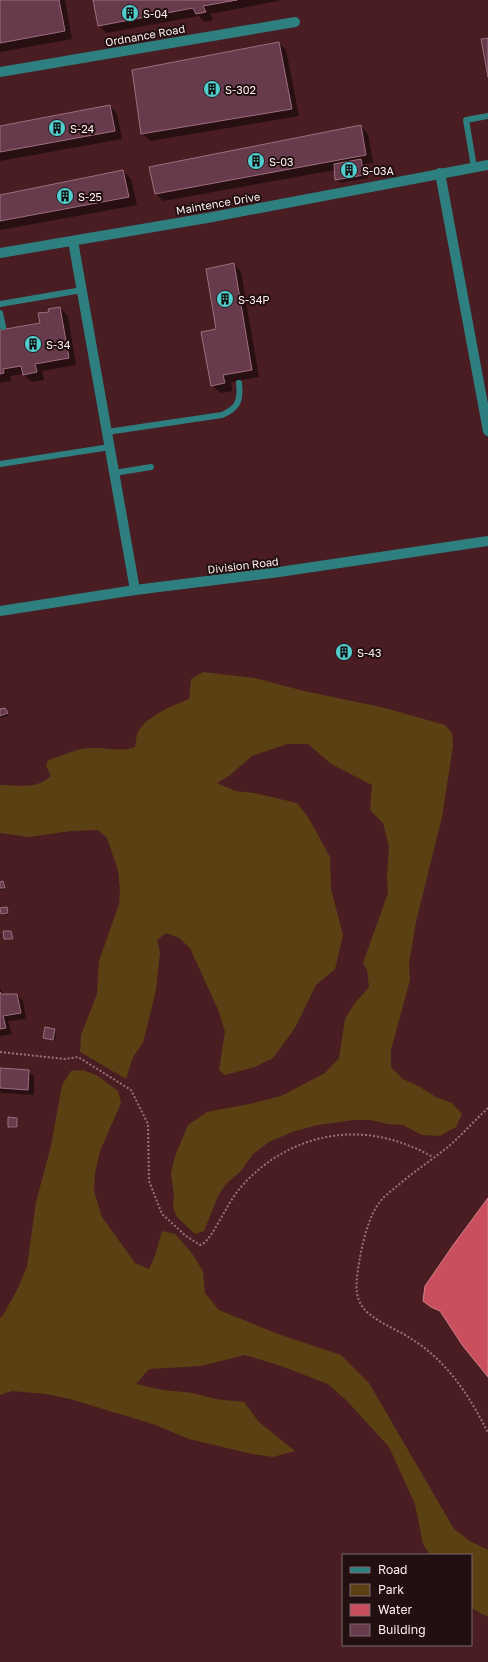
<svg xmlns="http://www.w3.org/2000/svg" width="488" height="1662" viewBox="0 0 488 1662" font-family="'Golos Text',sans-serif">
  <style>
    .green { fill: #5b4014 }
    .water { fill: #c94f5e; stroke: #d97f8a }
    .shadow { fill: #0007 }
    .building { fill: #673b4c; stroke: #9f6e7f }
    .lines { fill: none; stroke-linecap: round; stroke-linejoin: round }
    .path { stroke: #947578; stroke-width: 2; stroke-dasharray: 2 2; stroke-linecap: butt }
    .service { stroke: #2e7f80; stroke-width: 6 }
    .minor { stroke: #2e7f80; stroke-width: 10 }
    .labels { text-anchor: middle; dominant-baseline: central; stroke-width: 4; stroke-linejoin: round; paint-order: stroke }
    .poi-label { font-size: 11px; fill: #fdf0f1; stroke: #220f10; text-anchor: start }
    .street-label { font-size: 11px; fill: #fdf0f1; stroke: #220f10 }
  </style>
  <rect width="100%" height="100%" fill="#491d22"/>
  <g class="green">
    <path d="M203,672L255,678L304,691L385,708L445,725L452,733L453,746L442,817L416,922L409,964L410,980L391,1050V1067L403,1079L420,1087L436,1097L452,1103L462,1114L456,1127L440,1136L422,1135L403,1125L388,1124L370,1120H354L318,1125L295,1131L269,1142L253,1154L241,1171L226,1184L218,1196L204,1231L195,1234L177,1217L173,1208L174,1197L171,1173L175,1156L188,1125L207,1112L254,1103L281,1096L325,1073L339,1058L345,1019L354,1004L369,987L367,970L363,963L388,893L387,876L389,846L383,823L370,810L372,785L331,764L308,744H287L252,756L229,776L217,783L236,791L254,793L297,803L308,817L330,857L331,889L343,935L335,969L316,985L295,1028L273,1058L255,1067L225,1075L219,1070L225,1032L219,1012L190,948L179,938L166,933L157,940L160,952L156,990L143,1043L133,1057L126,1079L80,1052L81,1035L97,994L99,961L119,904L120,889L118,870L107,838L98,830L71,831L29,837L0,833V785C19,785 35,790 51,776L46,766L48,760C63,756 76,748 92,748C107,747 122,753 135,747C136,743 136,736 138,732C145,717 174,705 189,699L191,679Z"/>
    <path d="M83,1070L98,1076L118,1091L121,1103L100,1151L95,1173L94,1191L102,1217L135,1263L149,1269L155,1256L162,1231L175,1234L191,1252L203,1271L205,1293L219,1310L278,1334L341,1355L369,1383L454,1529L470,1541L488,1550V1617L471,1608V1555H430L423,1544L415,1504L389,1447L348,1402L328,1384L281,1366L245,1355L201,1366L149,1369L136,1384L163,1390L193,1393L215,1399L244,1402L259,1422L295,1451L273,1457L252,1454L189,1439L153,1424L70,1399L46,1394L12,1391L0,1395V1318L3,1315L17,1290L27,1267L36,1202L51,1146L62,1085L71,1071Z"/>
  </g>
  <path class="water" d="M488,1198V1377L463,1346L440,1311L431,1307L423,1301L425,1286L454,1244Z"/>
  <g class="shadow">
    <path d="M0,0H65L72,39L0,52Z"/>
    <path d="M94,0H278V1L210,14L213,20L205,22L199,16L106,33L99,25Z"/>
    <path d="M279,43L286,50L299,116L150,141L142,133Z"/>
    <path d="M110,106L117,114L122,139L0,161V127Z"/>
    <path d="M361,126L368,134L373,163L364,164L368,178L340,183L336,179L335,170L163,201L156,194Z"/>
    <path d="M123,171L131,179L137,205L0,230V196Z"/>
    <path d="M234,264L241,272L259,377L231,382L232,391L220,393L212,385L217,330Z"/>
    <path d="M60,308L68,316L76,365L42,371L44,380L32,382L23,374L10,376L11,381L0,383V331L41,324L50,312Z"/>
    <path d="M346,647L348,648L350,659L344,660L343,658Z"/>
    <path d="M5,709L9,715L0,718V710Z"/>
    <path d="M3,882L6,889L0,890V883Z"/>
    <path d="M6,908L9,914L4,915L2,913Z"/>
    <path d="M11,932L14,940H7L5,938Z"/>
    <path d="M0,988L4,995H17L23,1001L26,1019L8,1021L12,1034L0,1036Z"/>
    <path d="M55,1030L56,1031L55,1041L44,1038Z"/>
    <path d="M0,1069L28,1071L34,1076V1095L2,1093L0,1091Z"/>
    <path d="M16,1119L18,1121V1128H11L9,1126Z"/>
  </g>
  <g class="building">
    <path d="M0,0H59L65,31L0,43Z"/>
    <path d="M93,0H237L203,6L206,12L196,14L193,8L98,26Z"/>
    <path d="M488,38V77L481,39Z"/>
    <path d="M279,42L292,109L141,134L132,70Z"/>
    <path d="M110,105L115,131L0,152V126Z"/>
    <path d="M361,125L366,155L155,194L149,167Z"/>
    <path d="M361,159L364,175L335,180L334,164Z"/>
    <path d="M123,170L129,197L0,221V195Z"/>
    <path d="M234,263L252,370L223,375L225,383L211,386L201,332L216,329L206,269Z"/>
    <path d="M60,307L69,358L35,364L37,372L23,375L21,366L3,369L4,373L0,374V330L40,323L38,313L49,312L48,309Z"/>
    <path d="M339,646H347L349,658H342Z"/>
    <path d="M5,708L8,713L0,716V709Z"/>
    <path d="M3,881L5,888H0V882Z"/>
    <path d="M7,907L8,913L1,914L0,908Z"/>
    <path d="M3,931H11L13,939H4Z"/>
    <path d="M0,992L1,994H17L21,1013L3,1016L6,1028L0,1029Z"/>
    <path d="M45,1027L55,1029L53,1040L43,1038Z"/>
    <path d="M0,1068L29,1070L28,1090L0,1088Z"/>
    <path d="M8,1117L17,1118V1127H8Z"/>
  </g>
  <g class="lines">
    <g class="path">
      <path d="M0,1052L65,1059L78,1057L131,1090L148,1124L149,1181L162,1214L186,1236L200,1245L204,1243L208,1239C219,1224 226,1207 237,1192C269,1151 322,1128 374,1136C395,1139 415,1147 433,1157"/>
      <path d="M488,1108C475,1120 463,1134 449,1146C432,1160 413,1172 396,1187C390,1192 383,1197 379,1203C367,1219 361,1250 358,1269C356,1286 354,1299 367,1312C380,1324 399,1330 413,1340C447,1361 471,1398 488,1433"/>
    </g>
    <g class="service">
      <path d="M474,167L466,120L488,116"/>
      <path d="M0,304L82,290"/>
      <path d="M0,313L3,327"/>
      <path d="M107,432L222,415C238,408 241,401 239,383"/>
      <path d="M0,464L110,447"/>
      <path d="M114,473L151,467"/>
    </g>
    <g class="minor">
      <path d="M0,72L295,22"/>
      <path d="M440,173L488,431"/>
      <path d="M73,241L135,590"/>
      <path d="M0,253L207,218L488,165"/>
      <path d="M0,611L135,590L279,572L488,541"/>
    </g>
  </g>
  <defs>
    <g id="building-disc" transform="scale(0.9)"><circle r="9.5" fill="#52cdce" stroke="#220f10"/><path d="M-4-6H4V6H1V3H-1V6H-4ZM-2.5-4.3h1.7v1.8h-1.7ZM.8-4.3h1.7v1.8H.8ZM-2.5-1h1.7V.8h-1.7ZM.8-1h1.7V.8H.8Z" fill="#111"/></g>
  </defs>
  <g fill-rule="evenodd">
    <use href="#building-disc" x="130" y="13"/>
    <use href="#building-disc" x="212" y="89"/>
    <use href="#building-disc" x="57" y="128"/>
    <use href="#building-disc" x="256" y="161"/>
    <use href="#building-disc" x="349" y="170"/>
    <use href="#building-disc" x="65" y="196"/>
    <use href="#building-disc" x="225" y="299"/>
    <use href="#building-disc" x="33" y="344"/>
    <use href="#building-disc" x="344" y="652"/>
  </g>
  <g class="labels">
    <g class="poi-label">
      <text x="143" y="13">S-04</text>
      <text x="225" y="89">S-302</text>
      <text x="70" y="128">S-24</text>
      <text x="269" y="161">S-03</text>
      <text x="362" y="170">S-03A</text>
      <text x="78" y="196">S-25</text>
      <text x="238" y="299">S-34P</text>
      <text x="46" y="344">S-34</text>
      <text x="357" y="652">S-43</text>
    </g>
    <g class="street-label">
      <text transform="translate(145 35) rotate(-10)">Ordnance Road</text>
      <text transform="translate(218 203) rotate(-10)">Maintence Drive</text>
      <text transform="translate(243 565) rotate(-7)">Division Road</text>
    </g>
  </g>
  <rect x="342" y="1554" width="130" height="92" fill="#220f10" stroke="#7a696a"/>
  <rect x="350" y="1567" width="20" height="6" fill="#2e7f80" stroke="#7a696a"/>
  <text x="378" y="1574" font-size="12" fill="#fdf0f1">Road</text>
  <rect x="350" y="1584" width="20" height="12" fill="#5b4014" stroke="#7a696a"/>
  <text x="378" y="1594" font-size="12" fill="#fdf0f1">Park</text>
  <rect x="350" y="1604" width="20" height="12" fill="#c94f5e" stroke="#7a696a"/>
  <text x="378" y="1614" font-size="12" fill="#fdf0f1">Water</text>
  <rect x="350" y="1624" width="20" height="12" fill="#673b4c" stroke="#7a696a"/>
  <text x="378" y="1634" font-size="12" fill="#fdf0f1">Building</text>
</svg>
